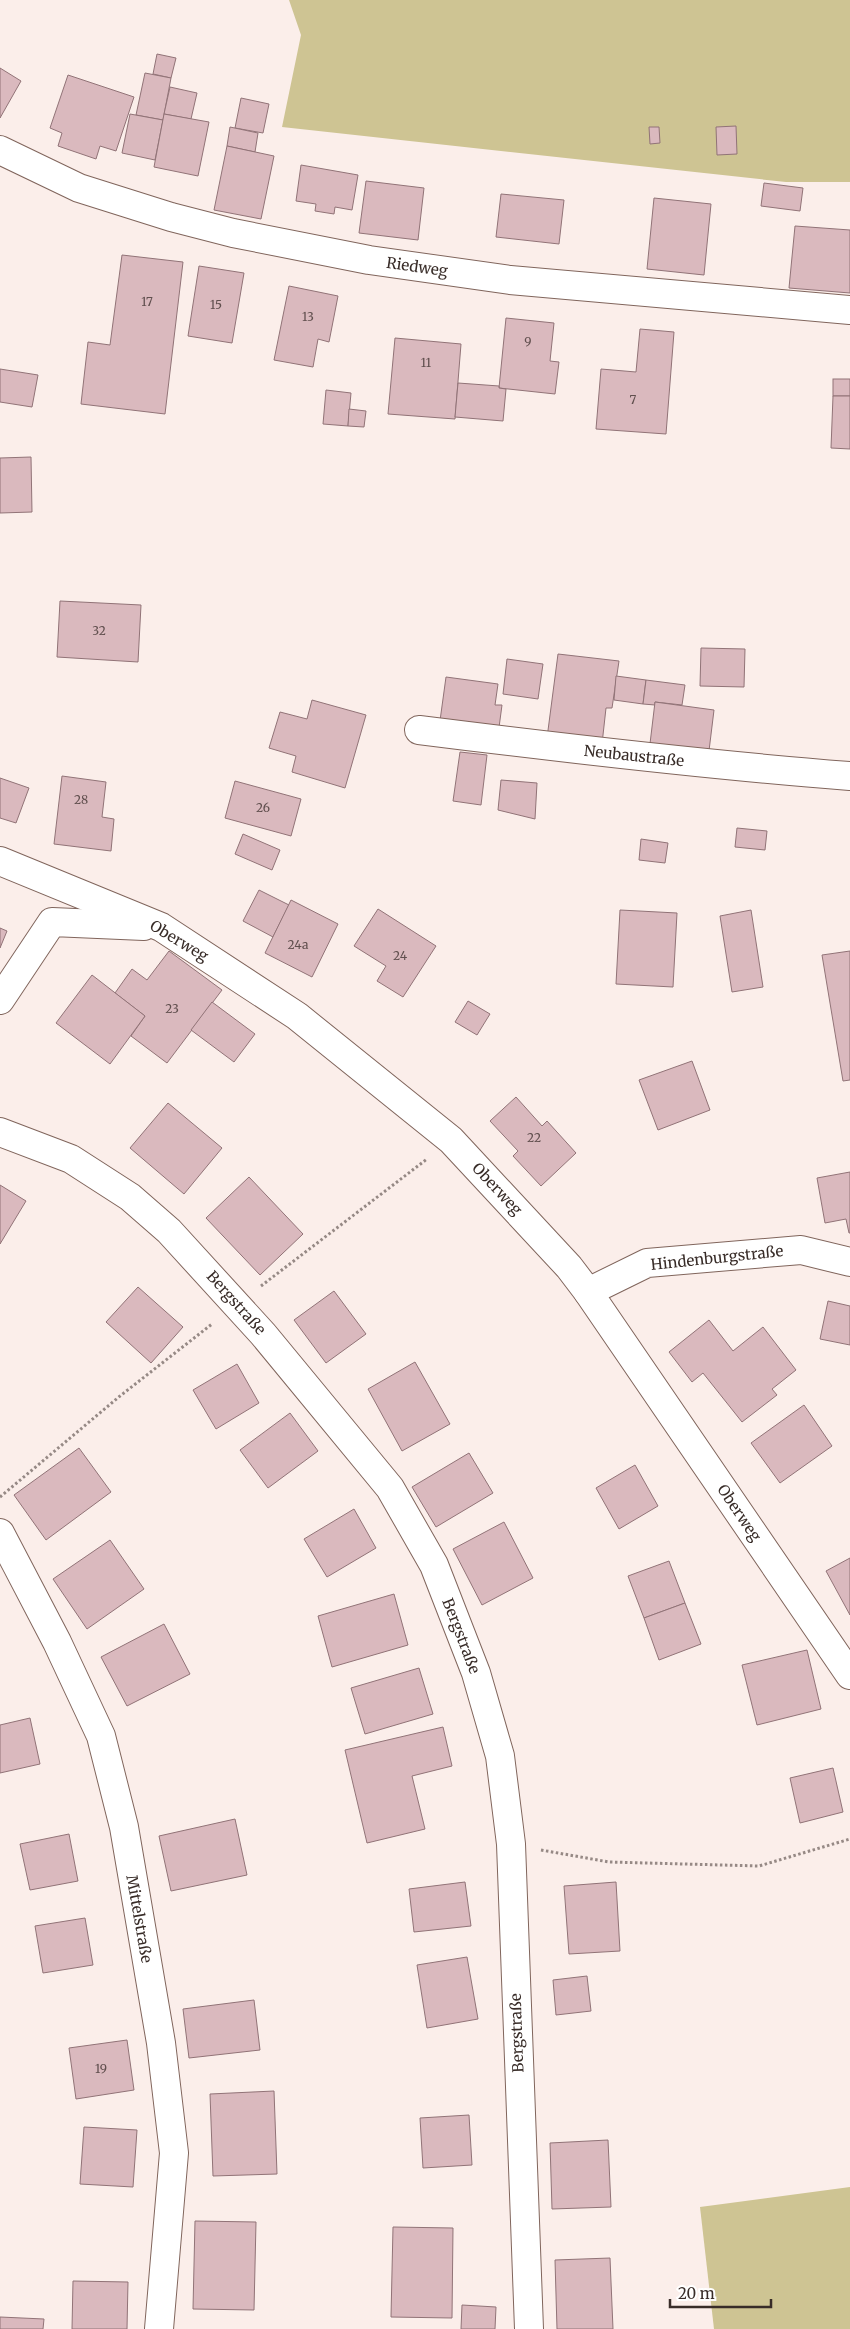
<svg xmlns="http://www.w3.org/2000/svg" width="850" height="2329" viewBox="0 0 850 2329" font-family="Merriweather,serif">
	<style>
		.green { fill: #cec493 }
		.building { fill: #dab9be; stroke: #917377 }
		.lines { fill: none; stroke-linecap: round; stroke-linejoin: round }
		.minor-casing { stroke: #80655c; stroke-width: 30 }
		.path { stroke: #968985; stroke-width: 3; stroke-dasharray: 2.5 2.5; stroke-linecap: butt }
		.minor { stroke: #fff; stroke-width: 28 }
		.labels { text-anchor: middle; stroke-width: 4; stroke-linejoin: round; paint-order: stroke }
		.number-label { font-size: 12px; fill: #604f4e }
		.street-label { font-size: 15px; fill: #382c28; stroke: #fff }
	</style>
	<rect width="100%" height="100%" fill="#fbeeea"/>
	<g class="green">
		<polygon points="289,0 850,0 850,182 786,182 282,127 301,35"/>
		<polygon points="850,2187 850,2329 714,2329 700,2207"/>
	</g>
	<g class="building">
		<polygon points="157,54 176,58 171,78 153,74"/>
		<polygon points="0,68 21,81 0,118"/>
		<polygon points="145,73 171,78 163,120 136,115"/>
		<polygon points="68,75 134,97 116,151 100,146 96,159 58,146 62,133 50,128"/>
		<polygon points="170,87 197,93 191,119 164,114"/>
		<polygon points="241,98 269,104 263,133 235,128"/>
		<polygon points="130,114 163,120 155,160 122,153"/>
		<polygon points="164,114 209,122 198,176 154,167"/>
		<polygon points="736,126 737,154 717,155 716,127"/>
		<polygon points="230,127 258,133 255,152 227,146"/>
		<polygon points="649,127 659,127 660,143 650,144"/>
		<polygon points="227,146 274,156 261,219 214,210"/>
		<polygon points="301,165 358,175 352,210 335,207 334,214 315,211 316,204 296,201"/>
		<polygon points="366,181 424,188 418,240 359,233"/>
		<polygon points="764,183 803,188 800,211 761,206"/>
		<polygon points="501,194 564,200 559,244 496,237"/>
		<polygon points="654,198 711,204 704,275 647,269"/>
		<polygon points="795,226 850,230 850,293 789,288"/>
		<polygon points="122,255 183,262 165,414 81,404 88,342 110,345"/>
		<polygon points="199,266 244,273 232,343 188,336"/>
		<polygon points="289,286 338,296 329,342 318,339 313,367 274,360"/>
		<polygon points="506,318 554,323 550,361 559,362 555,394 499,388"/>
		<polygon points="640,329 674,332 666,434 596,429 601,369 636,372"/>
		<polygon points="395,338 461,344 455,419 388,414"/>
		<polygon points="0,369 38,375 32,407 0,402"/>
		<rect x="833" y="379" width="17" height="17"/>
		<polygon points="458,383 499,386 499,388 506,389 503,421 455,417"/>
		<polygon points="326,390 351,393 348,426 323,424"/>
		<polygon points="833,396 850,396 850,449 831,448"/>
		<polygon points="349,409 366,411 364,427 348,426"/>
		<polygon points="31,457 32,512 0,513 0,458"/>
		<polygon points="60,601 141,605 138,662 57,657"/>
		<polygon points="701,648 745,649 744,687 700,686"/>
		<polygon points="558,654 619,661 612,708 606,708 602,744 547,738"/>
		<polygon points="507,659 543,664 538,699 503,694"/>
		<polygon points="616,676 646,680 643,704 614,700"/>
		<polygon points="446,677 498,684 495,705 502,705 498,735 439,728"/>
		<polygon points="646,680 685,685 682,705 655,702 655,705 643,704"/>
		<polygon points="312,700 366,715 345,788 292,772 296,756 269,748 280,712 307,719"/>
		<polygon points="655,702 714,710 708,759 649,752"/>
		<polygon points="460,752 487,755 481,805 453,801"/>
		<polygon points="62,776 106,782 102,817 114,819 111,851 54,844"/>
		<polygon points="0,778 29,788 16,823 0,818"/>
		<polygon points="501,780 537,783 535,819 498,810"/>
		<polygon points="235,781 301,799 291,836 225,818"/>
		<polygon points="737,828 767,831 765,850 735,847"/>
		<polygon points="243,834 280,850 272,870 235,854"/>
		<polygon points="641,839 668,843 665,863 639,860"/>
		<polygon points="259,890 289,905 273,937 243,921"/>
		<polygon points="291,900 338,924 312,977 265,953"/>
		<polygon points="378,909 436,946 403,997 377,981 386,966 354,946"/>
		<polygon points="620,910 677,913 673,987 616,984"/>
		<polygon points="751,910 763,987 732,992 720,916"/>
		<polygon points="0,928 7,931 0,948"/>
		<polygon points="169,951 222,990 167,1063 131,1036 145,1016 115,993 132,969 147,980"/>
		<polygon points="850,951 850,1080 843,1081 822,955"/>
		<polygon points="92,975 145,1016 110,1064 56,1023"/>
		<polygon points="468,1001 490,1014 477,1035 455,1022"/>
		<polygon points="212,1002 255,1034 234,1062 191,1030"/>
		<polygon points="692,1061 710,1110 658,1130 639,1080"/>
		<polygon points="516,1097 542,1126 547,1121 576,1153 541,1186 513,1156 518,1151 490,1121"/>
		<polygon points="168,1103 222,1148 184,1194 130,1148"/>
		<polygon points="850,1172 850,1233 849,1233 846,1219 825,1223 817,1178"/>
		<polygon points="249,1177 303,1234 260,1275 206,1218"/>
		<polygon points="0,1185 26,1201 0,1244"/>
		<polygon points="138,1287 183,1327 151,1363 106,1322"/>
		<polygon points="334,1291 366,1334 326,1363 294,1320"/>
		<polygon points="828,1301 850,1306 850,1345 820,1339"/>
		<polygon points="709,1320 733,1351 763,1327 796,1370 772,1389 777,1395 742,1422 703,1373 692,1382 669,1352"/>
		<polygon points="415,1362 450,1424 402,1451 368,1389"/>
		<polygon points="237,1364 259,1403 216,1429 193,1390"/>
		<polygon points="804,1405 832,1446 780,1483 751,1443"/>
		<polygon points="290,1413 318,1451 268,1488 240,1450"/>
		<polygon points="79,1448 111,1492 46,1540 14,1495"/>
		<polygon points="469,1453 493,1493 436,1527 412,1487"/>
		<polygon points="635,1465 658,1506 619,1529 596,1488"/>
		<polygon points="354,1509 376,1548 327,1577 304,1539"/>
		<polygon points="504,1522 533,1578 482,1605 453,1549"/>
		<polygon points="110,1540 144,1589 87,1629 53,1579"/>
		<polygon points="850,1558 850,1615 826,1571"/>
		<polygon points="669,1561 685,1603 644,1618 628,1576"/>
		<polygon points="394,1594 408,1645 332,1667 318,1616"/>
		<polygon points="685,1603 701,1644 659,1660 644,1618"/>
		<polygon points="164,1624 190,1674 127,1706 101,1657"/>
		<polygon points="807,1650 821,1709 757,1725 742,1665"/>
		<polygon points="419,1668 433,1714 365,1734 351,1688"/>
		<polygon points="30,1718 40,1764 0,1773 0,1725"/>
		<polygon points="443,1727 452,1766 412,1776 425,1829 367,1843 345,1750"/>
		<polygon points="833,1768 843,1812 800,1823 790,1778"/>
		<polygon points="235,1819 247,1875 171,1891 159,1836"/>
		<polygon points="69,1834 78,1881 30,1890 20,1844"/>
		<polygon points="465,1882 471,1926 414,1932 409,1889"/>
		<polygon points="616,1882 620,1951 569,1954 564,1886"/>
		<polygon points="85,1918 93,1965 43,1973 35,1926"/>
		<polygon points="467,1957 478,2019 427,2028 417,1965"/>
		<polygon points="587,1976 591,2011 556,2015 553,1980"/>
		<polygon points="254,2000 260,2050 189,2058 183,2009"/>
		<polygon points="127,2040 134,2090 76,2099 69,2048"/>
		<polygon points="274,2091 277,2174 213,2176 210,2094"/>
		<polygon points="469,2115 472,2165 423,2168 420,2118"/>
		<polygon points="84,2127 137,2130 133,2187 80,2184"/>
		<polygon points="608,2140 611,2207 552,2209 550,2143"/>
		<polygon points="195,2221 256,2222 254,2310 193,2309"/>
		<polygon points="393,2227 453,2228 452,2318 391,2317"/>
		<polygon points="610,2258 613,2329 557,2329 555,2260"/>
		<polygon points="73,2281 128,2282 127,2329 72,2329"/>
		<polygon points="462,2305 496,2307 495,2329 461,2329"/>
		<polygon points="0,2317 44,2319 43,2329 0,2329"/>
	</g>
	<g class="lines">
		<g class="minor-casing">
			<g id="minor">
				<polyline points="0,150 79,188 171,217 233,233 369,260 510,280 850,310"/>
				<path d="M419 730C562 748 706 765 850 776"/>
				<polyline points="0,861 161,927 297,1016 451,1140 569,1267 588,1292 850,1675"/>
				<polyline points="0,1000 52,922 144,926"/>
				<polyline points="0,1132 71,1159 130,1197 169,1231 263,1334 390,1488 434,1565 476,1673 500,1756 511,1844 529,2329"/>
				<polyline points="588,1292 647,1263 801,1250 850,1262"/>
				<polyline points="0,1533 57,1642 101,1736 124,1827 161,2043 174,2153 159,2329"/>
			</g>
		</g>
		<g class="path">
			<polyline points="261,1286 427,1159"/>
			<polyline points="0,1497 120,1396 212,1324"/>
			<polyline points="541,1850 609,1862 759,1866 850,1839"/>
		</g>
		<use href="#minor" class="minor"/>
	</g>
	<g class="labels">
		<g class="number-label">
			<text x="147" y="306">17</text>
			<text x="216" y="309">15</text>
			<text x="308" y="321">13</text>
			<text x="528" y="346">9</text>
			<text x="426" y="367">11</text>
			<text x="633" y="404">7</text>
			<text x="99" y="635">32</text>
			<text x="81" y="804">28</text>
			<text x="263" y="812">26</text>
			<text x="298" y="949">24a</text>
			<text x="400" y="960">24</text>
			<text x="172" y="1013">23</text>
			<text x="534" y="1142">22</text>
			<text x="101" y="2073">19</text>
		</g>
		<g class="street-label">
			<text transform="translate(417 267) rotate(8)" y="5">Riedweg</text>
			<text transform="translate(634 756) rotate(6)" y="5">Neubaustraße</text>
			<text transform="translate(179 941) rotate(31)" y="5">Oberweg</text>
			<text transform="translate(497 1189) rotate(47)" y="5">Oberweg</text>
			<text transform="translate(717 1258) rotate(-6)" y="5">Hindenburgstraße</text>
			<text transform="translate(236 1303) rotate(48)" y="5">Bergstraße</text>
			<text transform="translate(739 1513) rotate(56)" y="5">Oberweg</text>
			<text transform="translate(461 1636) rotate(69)" y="5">Bergstraße</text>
			<text transform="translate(139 1919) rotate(80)" y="5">Mittelstraße</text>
			<text transform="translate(517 2033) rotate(-92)" y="5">Bergstraße</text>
		</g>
	</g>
	<path d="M670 2299v8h101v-8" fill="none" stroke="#382c28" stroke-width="2.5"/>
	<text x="678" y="2299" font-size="15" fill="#382c28" stroke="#ffffff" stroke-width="4" paint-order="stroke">20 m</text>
</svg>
